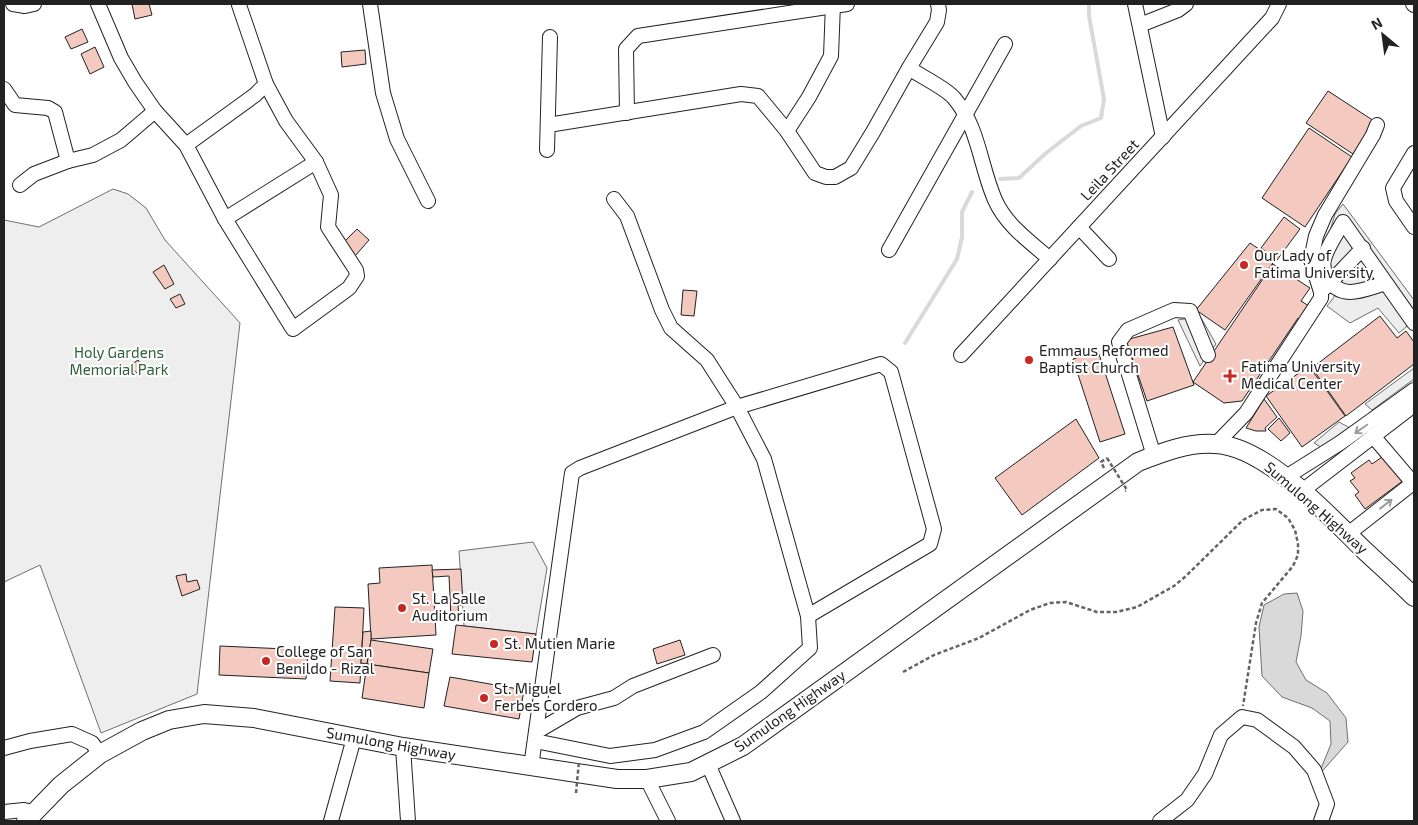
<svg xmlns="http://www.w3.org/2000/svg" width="1418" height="825" viewBox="0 0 1418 825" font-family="'Exo 2',sans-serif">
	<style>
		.green { fill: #eee; stroke: #6f6f6f }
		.parking { fill: #ededed; stroke: #6f6f6f }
		.water { fill: #d9d9d9; stroke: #6f6f6f }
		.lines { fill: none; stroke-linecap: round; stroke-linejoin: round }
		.stream { stroke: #d9d9d9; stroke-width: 4 }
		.building { fill: #f3c9c0; stroke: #222 }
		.minor-casing { stroke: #222; stroke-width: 16 }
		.major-casing { stroke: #222; stroke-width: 20 }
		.path { stroke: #646464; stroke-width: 2.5; stroke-dasharray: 4 2.5; stroke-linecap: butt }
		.minor { stroke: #fff; stroke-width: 14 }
		.major { stroke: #fff; stroke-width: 18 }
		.path-bridge { stroke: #646464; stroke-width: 2.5; stroke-dasharray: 4 2.5; stroke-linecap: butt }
		.oneway { stroke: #9c9c9c }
		.poi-dot { fill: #c62828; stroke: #fff; stroke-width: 2 }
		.labels { text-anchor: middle; stroke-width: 4; stroke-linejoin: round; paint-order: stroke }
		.street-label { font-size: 15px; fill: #222; stroke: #fff }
		.poi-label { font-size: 15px; fill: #222; stroke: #fff; text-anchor: start }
		.park-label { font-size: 15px; fill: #2f5e38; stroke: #fff }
	</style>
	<rect width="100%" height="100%" fill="#fff"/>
	<g class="green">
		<polygon points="113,189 128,194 146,208 165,240 240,323 197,694 101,733 40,565 4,582 4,220 39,227"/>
		<polygon points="533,542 547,568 536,634 464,626 459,551"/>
	</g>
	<g class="parking">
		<polygon points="1343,204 1414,300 1414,320 1399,333 1378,308 1350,323 1327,306 1334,297 1335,289 1321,261 1335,214"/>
		<polygon points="1200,316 1216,344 1200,366 1178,320"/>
		<polygon points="1414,368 1414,379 1372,410 1365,404"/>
		<polygon points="1339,422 1350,428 1324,449 1314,443"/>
	</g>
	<polygon class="water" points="1297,593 1303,611 1301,636 1296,662 1306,680 1327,693 1346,718 1348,742 1318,776 1331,744 1330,721 1312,708 1282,697 1262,676 1259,627 1264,605 1284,594"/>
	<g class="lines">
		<g class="stream">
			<polyline points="1000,179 1019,178 1046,153 1081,126 1101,118 1104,99 1089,16 1089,4"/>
			<polyline points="905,343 957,259 962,237 962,212 972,192"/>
		</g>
	</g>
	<g class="building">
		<polygon points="132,4 149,4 152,15 135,19"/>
		<polygon points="82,29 88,42 71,49 65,37"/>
		<polygon points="95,47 104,67 90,74 81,54"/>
		<polygon points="365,50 366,64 342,67 341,52"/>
		<polygon points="1328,91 1374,121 1353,154 1306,123"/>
		<polygon points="1309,128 1352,157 1305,227 1262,198"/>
		<polygon points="1284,217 1300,229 1277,260 1261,248"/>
		<polygon points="357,229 369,240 355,256 342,244"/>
		<polygon points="1250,243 1275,260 1225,330 1196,310"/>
		<polygon points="1273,264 1310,288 1301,301 1314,309 1304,323 1298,318 1242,401 1224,403 1193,382"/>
		<polygon points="164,265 174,284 165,289 153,272"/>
		<polygon points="683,290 697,291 694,316 681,315"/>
		<polygon points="180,294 185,304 176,308 170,299"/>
		<polygon points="1380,316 1397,338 1406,331 1414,342 1414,364 1346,416 1312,368"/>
		<polygon points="1173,327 1194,385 1147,401 1126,340"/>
		<polygon points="1098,351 1125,434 1100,442 1073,359"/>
		<polygon points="138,360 143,368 136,373 131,365"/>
		<polygon points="1309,366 1345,416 1302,447 1266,396"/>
		<polygon points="1264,399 1277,417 1265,428 1266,431 1256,431 1246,428"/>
		<polygon points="1279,418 1290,433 1281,441 1268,429"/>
		<polygon points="1076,419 1099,458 1022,515 995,478"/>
		<polygon points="1385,455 1404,480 1365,509 1355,495 1359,492 1350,481 1355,478 1351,473 1369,460 1372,464"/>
		<polygon points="432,565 436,635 371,639 368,584 380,583 379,568"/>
		<polygon points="461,569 463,605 458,605 459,618 451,618 449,576 433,577 432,570"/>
		<polygon points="186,574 187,582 197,580 200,589 182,596 176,576"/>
		<polygon points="335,607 364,608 360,683 330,681"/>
		<polygon points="456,625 536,634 532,662 452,654"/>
		<polygon points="371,631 371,640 367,664 361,663 363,632"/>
		<polygon points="371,640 433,649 429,673 367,664"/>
		<polygon points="680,640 685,655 657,664 653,649"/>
		<polygon points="220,646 308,650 306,679 219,675"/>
		<polygon points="367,664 429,673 424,708 362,698"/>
		<polygon points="450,677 524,690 519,719 444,706"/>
	</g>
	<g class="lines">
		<g class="minor-casing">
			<g id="minor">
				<polyline points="13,4 25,6 34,4"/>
				<polyline points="98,4 121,58 135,82 155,111 186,145 225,219 293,329 349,288 357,276 356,270 328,227 331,195 316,162 286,121 266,84 239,5"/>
				<polyline points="370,4 383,93 397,139 428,201"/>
				<polyline points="1135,4 1163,137"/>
				<polyline points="1413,4 1414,5"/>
				<polyline points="1140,25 1178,10 1186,4"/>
				<path d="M909 68C920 76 946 88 954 98 979 127 980 166 995 200 1006 225 1030 242 1050 259"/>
				<polyline points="4,89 15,105 48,108 55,112 68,161 93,155 121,140 155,111"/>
				<polyline points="627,113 626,49 638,36 847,4"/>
				<polyline points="548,125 741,94 758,96 787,131 815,173 826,177 835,177 851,168 873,132 909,68 937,22 939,10 938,4"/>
				<polyline points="787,131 809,97 831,56 833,4"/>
				<polyline points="186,145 255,95 266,84"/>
				<polyline points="547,150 550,37"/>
				<polyline points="1414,153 1393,188 1396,201 1414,227"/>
				<polyline points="20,185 34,174 68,161"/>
				<polyline points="225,219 316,162"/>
				<polyline points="1079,227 1109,259"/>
				<polyline points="889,250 1005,44"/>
				<path d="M1386 283C1365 289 1342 302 1327 278 1324 272 1322 263 1325 256 1329 244 1337 233 1343 222L1414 323"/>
				<polyline points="1325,288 1363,248"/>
				<polyline points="961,355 1272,18 1279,4"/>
				<polyline points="1216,444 1246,413 1321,298 1321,292 1311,260 1316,236 1325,215 1373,135 1377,125"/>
				<polyline points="1154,456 1119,342 1128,330 1174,310 1190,311 1208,355"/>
				<polyline points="1286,477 1340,443 1414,390"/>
				<polyline points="1302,491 1414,405"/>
				<polyline points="1348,534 1413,483 1373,436"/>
				<polyline points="536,732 577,708 614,698 633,686 713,655"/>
				<polyline points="535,741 610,756 655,750 704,732 761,692 810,648 808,616 764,459 737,407 707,360 671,328 662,310 627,216 614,199"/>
				<polyline points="403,747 408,821"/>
				<polyline points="4,748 30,741 72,734 92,743 100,754"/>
				<polyline points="708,764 733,821"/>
				<polyline points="531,767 572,473 580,468 737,407 881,364 891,372 934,529 930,544 808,616"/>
				<polyline points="647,779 668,821"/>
				<polyline points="4,812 24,810 34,812"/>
				<polyline points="331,821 354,738"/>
				<polyline points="1160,821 1187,800 1205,774 1221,735 1242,717 1257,720 1294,747 1314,770 1327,804 1321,821"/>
			</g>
		</g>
		<g class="major-casing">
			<path id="major" d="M26 821 61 785 100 754 142 731 169 720 204 714 254 718 403 747 617 779H647L691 772 743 746 1138 462C1163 452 1189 442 1215 444 1266 446 1329 516 1364 550 1381 566 1398 581 1414 597"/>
		</g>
		<g class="path">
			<polyline points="1104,468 1101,462 1107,458"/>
			<polyline points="903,672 934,655 979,638 1030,610 1050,603 1066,602 1097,612 1116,612 1137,607 1174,586 1186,576 1243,520 1262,510 1276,509 1288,518 1295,530 1298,544 1298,555 1293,566 1262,603 1256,623 1243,706"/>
		</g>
		<use href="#minor" class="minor"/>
		<use href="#major" class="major"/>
		<g class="path-bridge">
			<polyline points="1107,458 1127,490 1125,491"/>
			<polyline points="576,793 579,761"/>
		</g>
	</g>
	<defs><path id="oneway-shaft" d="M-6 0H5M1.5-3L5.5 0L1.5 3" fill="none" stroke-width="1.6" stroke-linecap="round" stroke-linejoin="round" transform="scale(1.25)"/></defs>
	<g class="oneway">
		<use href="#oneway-shaft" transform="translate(1361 429) rotate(145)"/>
		<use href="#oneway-shaft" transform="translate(1386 504) rotate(-38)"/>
	</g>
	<g class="poi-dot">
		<circle cx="1244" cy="265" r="5"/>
		<circle cx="1029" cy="360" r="5"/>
		<path d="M1227.5 368.5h5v5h5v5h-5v5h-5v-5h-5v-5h5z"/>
		<circle cx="402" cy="608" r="5"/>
		<circle cx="494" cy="644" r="5"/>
		<circle cx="266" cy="661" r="5"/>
		<circle cx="484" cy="698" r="5"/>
	</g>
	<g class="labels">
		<g class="street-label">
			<text transform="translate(1110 170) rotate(-47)" y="5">Leila Street</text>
			<text transform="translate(1316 508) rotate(41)" y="5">Sumulong Highway</text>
			<text transform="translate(790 711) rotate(-35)" y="5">Sumulong Highway</text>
			<text transform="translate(391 744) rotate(10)" y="5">Sumulong Highway</text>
		</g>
		<g class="poi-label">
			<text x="1254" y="261">Our Lady of<tspan x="1254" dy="17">Fatima University</tspan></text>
			<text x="1039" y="356">Emmaus Reformed<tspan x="1039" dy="17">Baptist Church</tspan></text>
			<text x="1241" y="372">Fatima University<tspan x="1241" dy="17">Medical Center</tspan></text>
			<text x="412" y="604">St. La Salle<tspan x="412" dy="17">Auditorium</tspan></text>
			<text x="504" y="649">St. Mutien Marie</text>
			<text x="276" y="657">College of San<tspan x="276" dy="17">Benildo - Rizal</tspan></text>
			<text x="494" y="694">St. Miguel<tspan x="494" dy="17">Ferbes Cordero</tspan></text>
		</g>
		<g class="park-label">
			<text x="119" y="358">Holy Gardens<tspan x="119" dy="17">Memorial Park</tspan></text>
		</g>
	</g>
	<rect width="1418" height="825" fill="none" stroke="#222222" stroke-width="10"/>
	<g transform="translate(1383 35) rotate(331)" stroke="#ffffff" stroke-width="4" paint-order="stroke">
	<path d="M0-4L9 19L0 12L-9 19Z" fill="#222222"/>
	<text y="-8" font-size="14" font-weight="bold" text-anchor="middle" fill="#222222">N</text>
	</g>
</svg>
